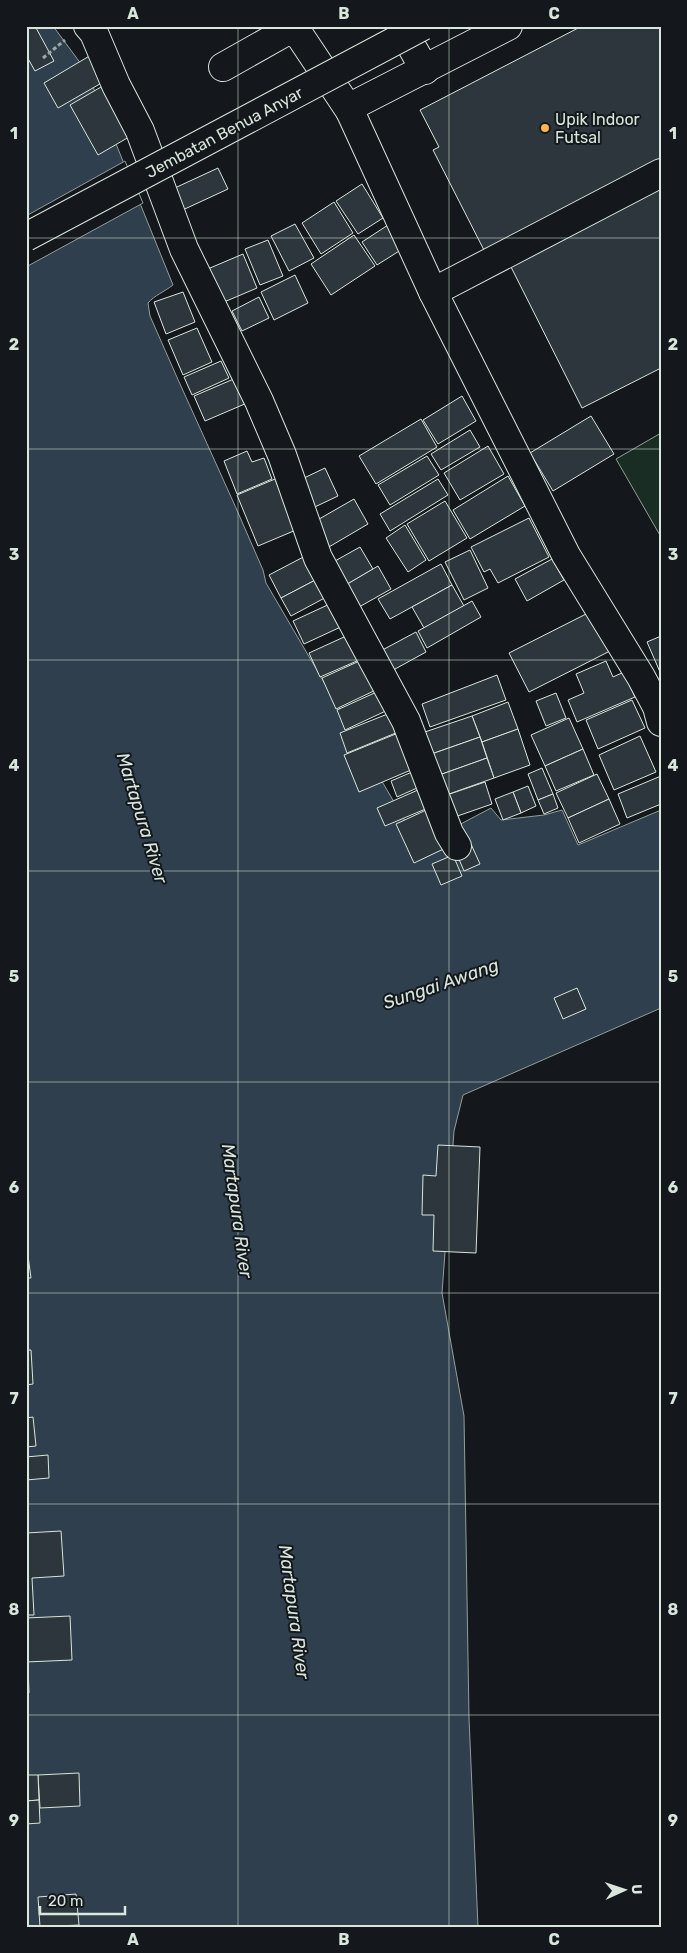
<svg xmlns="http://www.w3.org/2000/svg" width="687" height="1953" viewBox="0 0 687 1953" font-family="Rubik,sans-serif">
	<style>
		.green { fill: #1a2d24; stroke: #939e99 }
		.water { fill: #2f3f4d; stroke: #939e99 }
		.pier { fill: #14181c; stroke: #939e99 }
		.building { fill: #2c363c; stroke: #d8e6dc }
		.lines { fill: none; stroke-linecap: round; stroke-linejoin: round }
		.minor-casing { stroke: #d8e6dc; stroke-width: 30 }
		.path { stroke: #9da8a2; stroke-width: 3; stroke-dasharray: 4 2.5; stroke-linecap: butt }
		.minor { stroke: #14181c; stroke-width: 28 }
		.major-bridge-casing { stroke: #d8e6dc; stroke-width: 30; stroke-linecap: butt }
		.major-bridge { stroke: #14181c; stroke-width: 28 }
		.grid { fill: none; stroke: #d8e6dc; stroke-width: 1; stroke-opacity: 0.55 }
		.poi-dot { fill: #ffb74d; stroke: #14181c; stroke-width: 2 }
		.labels { text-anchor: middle; stroke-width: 4; stroke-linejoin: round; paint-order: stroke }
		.poi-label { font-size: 16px; fill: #d8e6dc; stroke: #14181c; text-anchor: start }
		.street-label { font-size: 16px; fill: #d8e6dc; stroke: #14181c }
		.water-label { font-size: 18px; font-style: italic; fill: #d8e6dc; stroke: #14181c }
		.neatline { fill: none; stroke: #d8e6dc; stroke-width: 2 }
		.grid-label { font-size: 16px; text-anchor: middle; font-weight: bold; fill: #d8e6dc }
	</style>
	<rect width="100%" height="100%" fill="#14181c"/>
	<polygon class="green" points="661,433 661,537 616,459"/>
	<path class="water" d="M26 26H53L87 72 173 285C164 292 155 295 148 303L150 316C187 402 227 485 263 570L266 583 418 843 457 826 491 808 501 820 544 815 562 810 578 845 661 810V1008L463 1095 454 1131 442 1293 464 1416 469 1718 478 1927H26Z"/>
	<polygon class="pier" points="125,161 143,203 26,267 26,216"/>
	<g class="building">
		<polygon points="31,26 35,26 54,61 35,71 26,55 26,29"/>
		<polygon points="582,26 661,26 661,166 487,256 433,150 439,147 420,110"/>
		<polygon points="91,55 105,81 58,108 44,83"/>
		<polygon points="101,87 129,137 98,155 70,105"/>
		<polygon points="218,168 228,189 174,214 164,193"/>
		<polygon points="362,184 383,218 358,234 336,201"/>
		<polygon points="661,188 661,368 582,408 510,265"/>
		<polygon points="334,202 353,233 321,254 302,223"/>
		<polygon points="295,224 314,258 289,271 271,236"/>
		<polygon points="388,225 404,248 377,265 362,242"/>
		<polygon points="354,235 375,266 331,295 311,264"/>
		<polygon points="268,240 283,276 260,285 245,249"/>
		<polygon points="243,254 257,288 217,305 203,271"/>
		<polygon points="295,275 308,303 274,320 261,292"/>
		<polygon points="183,292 195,322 166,334 154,302"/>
		<polygon points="259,297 269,318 242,331 232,311"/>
		<polygon points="197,328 212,362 183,375 168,340"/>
		<polygon points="221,361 229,378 192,395 184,377"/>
		<polygon points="236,378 247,403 205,421 194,396"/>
		<polygon points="462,396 476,421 438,444 423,420"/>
		<polygon points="591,416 614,454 553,491 530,453"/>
		<polygon points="421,419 437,447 376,484 359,456"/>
		<polygon points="470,430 480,447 441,470 431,454"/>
		<polygon points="488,446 504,474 460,500 444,473"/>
		<polygon points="247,451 252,462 264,458 272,479 237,494 224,461"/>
		<polygon points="427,456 439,475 390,505 378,485"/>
		<polygon points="325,468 338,496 302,513 304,478"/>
		<polygon points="508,476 525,506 470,539 453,510"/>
		<polygon points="275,479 296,530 258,546 237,495"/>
		<polygon points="438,479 448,495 390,531 380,514"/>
		<polygon points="354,499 368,524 322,551 307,526"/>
		<polygon points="445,501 467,538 429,561 407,524"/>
		<polygon points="529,518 549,557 498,583 490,569 484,572 471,547"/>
		<polygon points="405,525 426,560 408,572 386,538"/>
		<polygon points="360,547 373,569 339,589 326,566"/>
		<polygon points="470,550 488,588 464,600 445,562"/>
		<polygon points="311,553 323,576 281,598 269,575"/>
		<polygon points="552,559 564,580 527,601 515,579"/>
		<polygon points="441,564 452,585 390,619 378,599"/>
		<polygon points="378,566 391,589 352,611 339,589"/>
		<polygon points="323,576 332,594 291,616 281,598"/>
		<polygon points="452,585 464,606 424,628 412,607"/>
		<polygon points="472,601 481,617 427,648 418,631"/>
		<polygon points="334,602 345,625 304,644 293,621"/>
		<polygon points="590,612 610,651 529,692 509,653"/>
		<polygon points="355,632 366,657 320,677 309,653"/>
		<polygon points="416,632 426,652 386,674 375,654"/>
		<polygon points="661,636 661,672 660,672 647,642"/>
		<polygon points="366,658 380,688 336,709 322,678"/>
		<polygon points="606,661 613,677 624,672 635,697 577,722 568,700 584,693 576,674"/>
		<polygon points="497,675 506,700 430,727 422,704"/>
		<polygon points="381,690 390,709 345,730 337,710"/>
		<polygon points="556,693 566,718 546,726 536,701"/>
		<polygon points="632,700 645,728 598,749 586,720"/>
		<polygon points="508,702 518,729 482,742 472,716"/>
		<polygon points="395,711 403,730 347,753 340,733"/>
		<polygon points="472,716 480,737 423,757 416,735"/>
		<polygon points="569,718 583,749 545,766 531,735"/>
		<polygon points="518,729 530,765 494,778 482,742"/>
		<polygon points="403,731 418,767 359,792 344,755"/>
		<polygon points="640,736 656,772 614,790 599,755"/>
		<polygon points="480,737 487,758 431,778 423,757"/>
		<polygon points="583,749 594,775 556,791 545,766"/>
		<polygon points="487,758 494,778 438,798 431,778"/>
		<polygon points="542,768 553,794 538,800 528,774"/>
		<polygon points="419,769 426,784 397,797 391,781"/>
		<polygon points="597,774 609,799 568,818 556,793"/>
		<polygon points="661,776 661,804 627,818 618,794"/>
		<polygon points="485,782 492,804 446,820 438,798"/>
		<polygon points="427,786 435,805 385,826 377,808"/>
		<polygon points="528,786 536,806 521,813 513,792"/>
		<polygon points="513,792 521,813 503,820 495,799"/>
		<polygon points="553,794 558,808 544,814 538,800"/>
		<polygon points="609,799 620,824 579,843 568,818"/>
		<polygon points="437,805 454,844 414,863 396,824"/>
		<polygon points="471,844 480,864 464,871 455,850"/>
		<polygon points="453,855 462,876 441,885 432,864"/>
		<polygon points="577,988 586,1009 563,1019 554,998"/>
		<polygon points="438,1145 480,1147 476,1253 433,1251 434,1215 422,1215 423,1175 436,1176"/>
		<polygon points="26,1241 31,1278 26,1278"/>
		<polygon points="26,1350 31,1350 33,1384 26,1385"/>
		<polygon points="33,1417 36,1446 26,1447 26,1418"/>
		<polygon points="48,1455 49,1478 26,1480 26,1457"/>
		<polygon points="61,1531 64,1576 32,1578 34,1615 26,1615 26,1533"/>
		<polygon points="70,1616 72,1660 26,1662 26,1618"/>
		<polygon points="26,1666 28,1666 29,1693 26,1693"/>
		<polygon points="79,1773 80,1806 40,1808 38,1775"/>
		<polygon points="26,1775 38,1775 39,1800 26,1801"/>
		<polygon points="39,1800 40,1823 26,1824 26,1801"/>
		<polygon points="76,1894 79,1925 40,1927 38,1897"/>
	</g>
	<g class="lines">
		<g class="minor-casing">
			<g id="minor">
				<polyline points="88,26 94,33 116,85 140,131 184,249 259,401 282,455 318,558 406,721 449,833 457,846"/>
				<polyline points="400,26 425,70"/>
				<polyline points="508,26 354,105 350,111 433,292 566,555 641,677 657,707 661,722"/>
				<polyline points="223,67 285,32 293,32 300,36 350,111"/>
				<polyline points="433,292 661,173"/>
			</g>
		</g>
		<polyline class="path" points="43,58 65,40"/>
		<use href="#minor" class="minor"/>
		<g class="major-bridge-casing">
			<polyline id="major-bridge" points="26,237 423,26"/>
		</g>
		<use href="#major-bridge" class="major-bridge"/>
	</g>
	<path class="grid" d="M238 26V1927M449 26V1927M26 238H661M26 449H661M26 660H661M26 871H661M26 1082H661M26 1293H661M26 1504H661M26 1715H661"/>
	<circle class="poi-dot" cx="545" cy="128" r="5"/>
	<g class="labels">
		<g class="poi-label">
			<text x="555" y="125">Upik Indoor<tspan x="555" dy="18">Futsal</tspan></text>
		</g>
		<g class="street-label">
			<text transform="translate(224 132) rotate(-28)" y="6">Jembatan Benua Anyar</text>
		</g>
		<g class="water-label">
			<text transform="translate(142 818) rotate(73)" y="6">Martapura River</text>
			<text transform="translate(441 984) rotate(-19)" y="6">Sungai Awang</text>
			<text transform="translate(237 1211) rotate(82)" y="6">Martapura River</text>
			<text transform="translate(294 1612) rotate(82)" y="6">Martapura River</text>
		</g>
	</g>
	<rect width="687" height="1953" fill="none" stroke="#14181c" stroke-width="55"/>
	<g transform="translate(624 1890) rotate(87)" stroke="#14181c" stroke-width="4" paint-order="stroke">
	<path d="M0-4L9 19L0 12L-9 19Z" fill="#d8e6dc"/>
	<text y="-8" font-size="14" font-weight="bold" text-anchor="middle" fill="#d8e6dc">U</text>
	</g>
	<path d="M40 1906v8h85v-8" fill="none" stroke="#d8e6dc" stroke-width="2.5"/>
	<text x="48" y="1906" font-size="15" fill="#d8e6dc" stroke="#14181c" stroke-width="4" paint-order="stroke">20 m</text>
	<rect x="28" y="28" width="632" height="1898" class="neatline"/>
	<g class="grid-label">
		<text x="133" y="19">A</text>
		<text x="344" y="19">B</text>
		<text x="554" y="19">C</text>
		<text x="14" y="139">1</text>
		<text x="673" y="139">1</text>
		<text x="14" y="350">2</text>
		<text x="673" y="350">2</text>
		<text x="14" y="560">3</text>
		<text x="673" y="560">3</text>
		<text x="14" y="771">4</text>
		<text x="673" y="771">4</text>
		<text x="14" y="982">5</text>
		<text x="673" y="982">5</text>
		<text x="14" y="1193">6</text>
		<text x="673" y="1193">6</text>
		<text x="14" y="1404">7</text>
		<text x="673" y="1404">7</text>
		<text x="14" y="1615">8</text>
		<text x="673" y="1615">8</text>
		<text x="14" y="1826">9</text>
		<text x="673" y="1826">9</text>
		<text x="133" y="1945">A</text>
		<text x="344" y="1945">B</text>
		<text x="554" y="1945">C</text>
	</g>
</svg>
